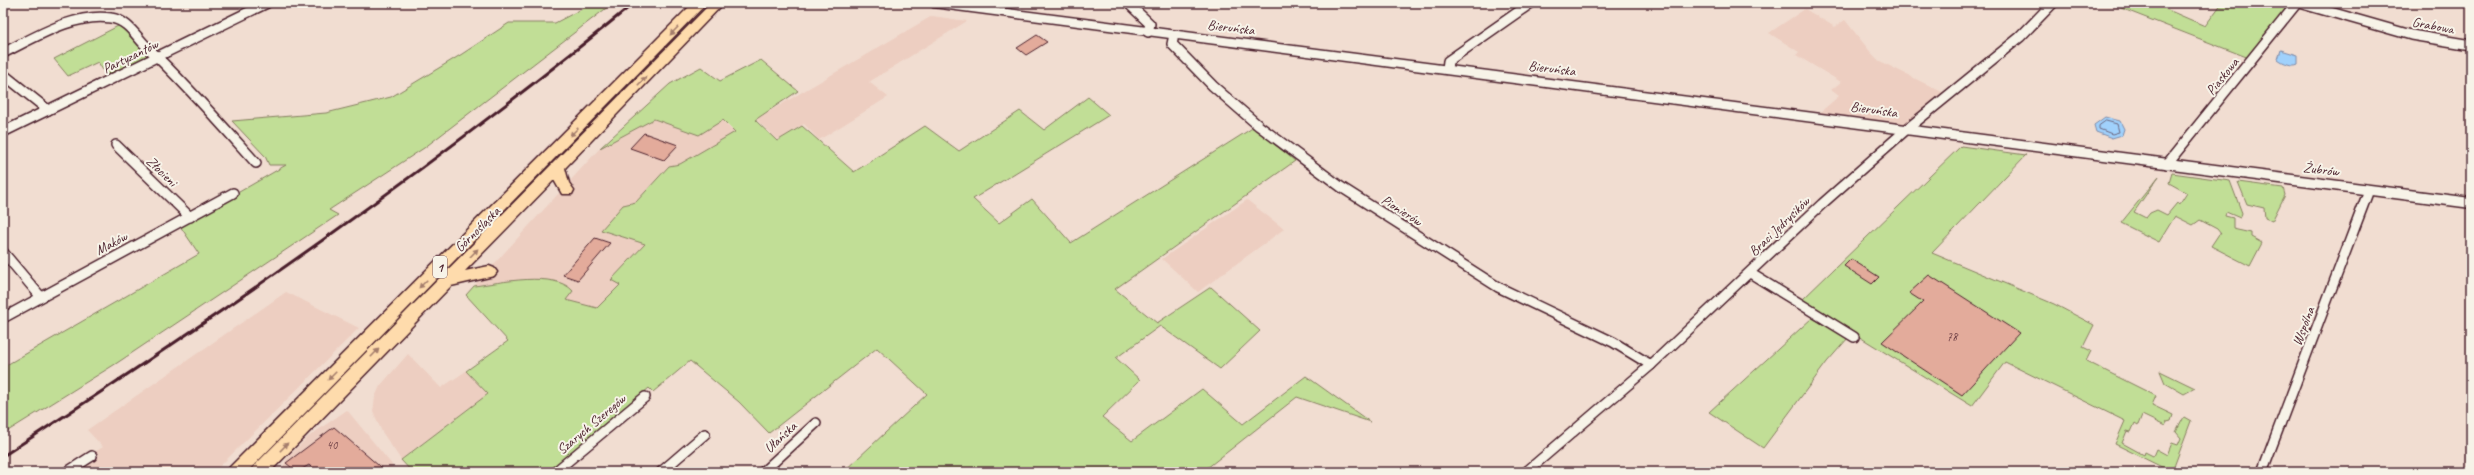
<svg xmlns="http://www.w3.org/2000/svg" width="2474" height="475" viewBox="0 0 2474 475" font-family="Caveat,sans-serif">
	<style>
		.built { fill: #edcec1 }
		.green { fill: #c1de96; stroke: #867e60 }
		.water { fill: #a0d1fc; stroke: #7e8aa8 }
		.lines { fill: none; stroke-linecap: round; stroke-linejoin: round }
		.shore { stroke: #6c667f; stroke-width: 1 }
		.building { fill: #e3ab9b; stroke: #4a1f2b }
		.minor-casing { stroke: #4a1f2b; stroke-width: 12 }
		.secondary-casing { stroke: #4a1f2b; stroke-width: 3 }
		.primary-casing { stroke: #4a1f2b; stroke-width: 3 }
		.minor { stroke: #f7f3e8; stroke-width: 9 }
		.secondary { fill: #f7f3e8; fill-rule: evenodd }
		.primary { fill: #fedbac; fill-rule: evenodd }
		.rail { stroke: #4a1f2b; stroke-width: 3 }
		.oneway { fill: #a47d6c }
		.labels { text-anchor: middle; stroke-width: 4; stroke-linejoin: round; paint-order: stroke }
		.number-label { font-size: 12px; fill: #704247 }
		.shield { fill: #f7f3e8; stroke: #7e5f64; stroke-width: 1 }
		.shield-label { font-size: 13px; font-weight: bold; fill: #4a1f2b }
		.street-label { font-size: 14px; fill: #4a1f2b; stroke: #f7f3e8 }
	</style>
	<rect width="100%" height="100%" fill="#f1ddd1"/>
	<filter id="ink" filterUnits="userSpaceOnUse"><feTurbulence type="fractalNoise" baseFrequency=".025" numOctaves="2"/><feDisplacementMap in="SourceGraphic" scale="8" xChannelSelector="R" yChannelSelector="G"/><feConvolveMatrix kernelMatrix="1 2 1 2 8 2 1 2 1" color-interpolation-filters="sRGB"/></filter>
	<g filter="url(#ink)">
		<g class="built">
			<polygon points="1805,9 1835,27 1845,20 1876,59 1944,93 1905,125 1818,114 1839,96 1831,90 1841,82 1796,55 1799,52 1769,33"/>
			<polygon points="932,16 967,21 869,82 888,97 819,140 804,124 778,140 756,119"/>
			<polygon points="654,119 699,135 722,120 735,133 680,164 669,166 636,202 623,205 602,230 645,244 612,280 620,284 597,309 566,300 573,291 526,279 474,286 600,148"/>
			<polygon points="1247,200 1284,229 1198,292 1162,259"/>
			<polygon points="286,292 359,328 214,472 63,472 103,447 87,430"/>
			<polygon points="408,354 441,388 466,371 488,394 401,460 382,432 373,411 375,397 380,386"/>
			<polygon points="347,410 393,466 385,472 282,472 286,459 308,437"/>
		</g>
		<g class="green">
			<polygon points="593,3 613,3 424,148 329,210 338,215 117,363 3,434 3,367 199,254 180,226 286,165 269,165 265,156 232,121 326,113 391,97 462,54 509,23 555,23"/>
			<polygon points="2108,3 2152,3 2205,26 2222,3 2293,3 2249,58"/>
			<polygon points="120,25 149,58 106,75 98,62 68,76 54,59"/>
			<path d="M761 60 798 91 755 120 777 141 802 126 854 172 925 126 959 151 1020 111 1044 130 1088 97 1109 115 973 199 999 223 1032 199 1071 243 1254 127 1295 161 1115 289 1157 323 1211 287 1260 331 1220 369 1160 326 1116 358 1140 380 1102 417 1132 441 1202 389 1243 424 1306 376 1370 422 1297 397 1202 472H843L927 394 877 348 769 433 739 402 690 361 653 392 649 388 549 472H412L401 460 488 394 466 371 508 341 466 295 474 286C499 283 555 270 573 291L566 300 597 308 620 285 611 280 645 244 601 230 623 205 636 202 669 166 680 164 735 132 723 120 699 135 654 119 600 148 670 84 701 67 720 81Z"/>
			<polygon points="1961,146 2026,155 1932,253 2054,304 2094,325 2083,347 2091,351 2086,361 2156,396 2152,405 2173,415 2171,421 2167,422 2165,426 2142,415 2138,425 2135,423 2131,432 2127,431 2122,443 2144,455 2145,452 2153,456 2156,449 2167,455 2172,443 2178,445 2181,438 2176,432 2184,417 2191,421 2172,472 2115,444 2125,421 2005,362 1972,406 1801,301"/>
			<polygon points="2172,173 2230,181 2242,213 2240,218 2226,212 2225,216 2233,218 2233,229 2251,233 2251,237 2262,243 2250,266 2211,246 2219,234 2221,234 2217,229 2200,220 2193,225 2175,216 2159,242 2121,223 2159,176 2134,212 2146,218 2150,213 2157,210 2167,215 2177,203 2180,204 2187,193 2169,183"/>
			<polygon points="2238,182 2283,188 2285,195 2272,221 2265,218 2264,208 2247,204"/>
			<polygon points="1812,318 1848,338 1827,362 1763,448 1709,412"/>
			<polygon points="2160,371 2195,388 2184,394 2165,383"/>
		</g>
		<g class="water">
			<path d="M2281 50 2298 55V64C2293 67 2283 63 2278 59Z"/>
			<polygon points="2105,117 2120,121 2124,129 2122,135 2112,138 2096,132 2094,125"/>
		</g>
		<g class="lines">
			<polygon class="shore" points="2106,121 2117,124 2119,132 2112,134 2099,129 2099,126"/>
		</g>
		<g class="building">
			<polygon points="1037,35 1047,42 1026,55 1017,48"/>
			<polygon points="644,133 678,145 664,160 630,148"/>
			<polygon points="595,238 610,243 578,280 563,275"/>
			<polygon points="1851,259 1879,277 1872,284 1844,266"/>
			<polygon points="1929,275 2019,333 1962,395 1882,342 1923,302 1909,293"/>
			<polygon points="334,427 386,472 316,472 309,465 297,472 286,463"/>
		</g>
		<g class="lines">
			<g class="minor-casing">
				<g id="minor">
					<polyline points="1128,3 1150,24 1148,32"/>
					<polyline points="2299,3 2411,35 2471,45"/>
					<polyline points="1174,35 1172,44 1213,86 1259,126 1341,187 1498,287 1613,342 1651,365"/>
					<path d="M3 53C34 38 75 12 111 18 128 20 137 38 148 48 186 84 221 124 256 163"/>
					<polyline points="1447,69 1448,61 1531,3"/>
					<polyline points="3,74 48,110"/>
					<polyline points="3,132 267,3"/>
					<polyline points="116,145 190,217"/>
					<polyline points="2167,164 2297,3"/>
					<polyline points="3,252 41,297"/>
					<polyline points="1750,273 1854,337"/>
					<polyline points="3,318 233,193"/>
					<polyline points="67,472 92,456"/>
					<polyline points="555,472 645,397"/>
					<polyline points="661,472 705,434"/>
					<polyline points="763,472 816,423"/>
					<polyline points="1526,472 1651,365 1822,204 1907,129 2020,37 2053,3"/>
					<polyline points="2262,472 2369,190"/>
				</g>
			</g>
			<g class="secondary-casing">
				<polygon id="secondary" points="927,3 961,3 2471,198 2471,208 933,7"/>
			</g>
			<g class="primary-casing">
				<g id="primary">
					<polygon points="693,3 707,3 247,472 227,472 230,467"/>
					<polygon points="711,3 724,3 565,168 569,183 574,190 572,194 562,194 554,180 465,271 489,266 494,268 497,272 494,276 451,286 270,472 250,472 253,467"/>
				</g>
			</g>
			<use href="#minor" class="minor"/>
			<use href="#secondary" class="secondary"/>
			<use href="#primary" class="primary"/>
			<path class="rail" d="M3 456C221 315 433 168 634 3"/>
		</g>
		<defs><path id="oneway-solid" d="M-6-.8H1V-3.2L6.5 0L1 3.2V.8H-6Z"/></defs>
		<g class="oneway">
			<use href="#oneway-solid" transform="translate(674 31) rotate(134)"/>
			<use href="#oneway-solid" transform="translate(642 81) rotate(-46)"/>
			<use href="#oneway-solid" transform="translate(574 132) rotate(135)"/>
			<use href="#oneway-solid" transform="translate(474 253) rotate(-46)"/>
			<use href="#oneway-solid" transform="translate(423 284) rotate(135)"/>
			<use href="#oneway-solid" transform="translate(375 353) rotate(-46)"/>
			<use href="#oneway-solid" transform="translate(332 376) rotate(135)"/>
			<use href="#oneway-solid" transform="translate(284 447) rotate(-46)"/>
		</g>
	</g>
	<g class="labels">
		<g class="number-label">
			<text x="1952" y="341">78</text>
			<text x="332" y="449">40</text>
		</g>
		<rect class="shield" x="433" y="256" width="14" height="22" rx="3"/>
		<g class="shield-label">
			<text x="440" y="272">1</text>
		</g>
		<g class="street-label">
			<text transform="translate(2433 25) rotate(11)" y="5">Grabowa</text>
			<text transform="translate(1231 27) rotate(7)" y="5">Bieruńska</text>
			<text transform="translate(130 56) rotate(-26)" y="5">Partyzantów</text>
			<text transform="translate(1552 68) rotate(7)" y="5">Bieruńska</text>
			<text transform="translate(2222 76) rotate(-51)" y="5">Piaskowa</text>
			<text transform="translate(1874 109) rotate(8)" y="5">Bieruńska</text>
			<text transform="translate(2321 169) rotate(7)" y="5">Żubrów</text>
			<text transform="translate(162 171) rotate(44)" y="5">Złocieni</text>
			<text transform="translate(1402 210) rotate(33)" y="5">Pionierów</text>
			<text transform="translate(1779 226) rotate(-44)" y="5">Braci Jędrysików</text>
			<text transform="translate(477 229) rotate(-45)" y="5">Górnośląska</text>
			<text transform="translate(111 243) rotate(-28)" y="5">Maków</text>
			<text transform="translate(2303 326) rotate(-69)" y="5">Wspólna</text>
			<text transform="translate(591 424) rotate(-40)" y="5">Szarych Szeregów</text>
			<text transform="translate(780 437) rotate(-43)" y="5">Ułańska</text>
		</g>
	</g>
	<rect width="2474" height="475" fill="none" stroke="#f7f3e8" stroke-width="16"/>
	<rect x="8" y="8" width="2458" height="459" fill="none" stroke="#4a1f2b" stroke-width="1.5" filter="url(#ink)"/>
</svg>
